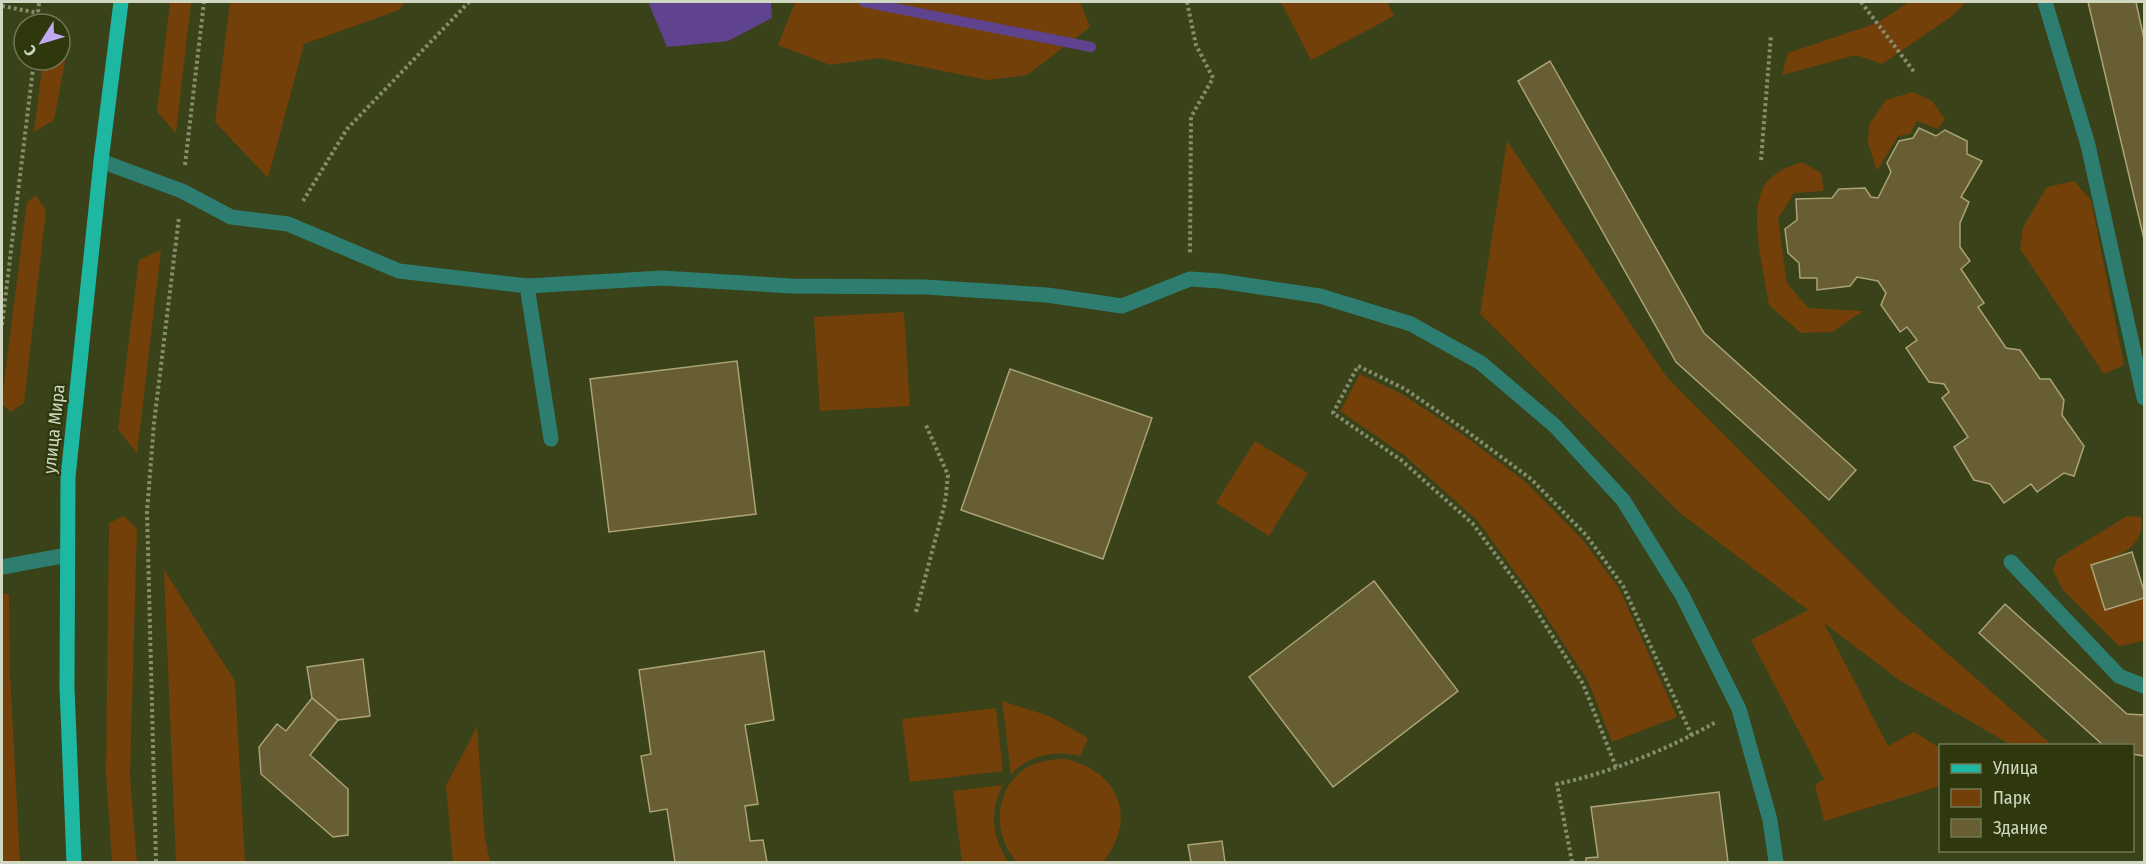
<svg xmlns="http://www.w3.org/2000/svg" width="2146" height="864" viewBox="0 0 2146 864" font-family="'Fira Sans Condensed',sans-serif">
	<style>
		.green { fill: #73400a }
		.water { fill: #60438e }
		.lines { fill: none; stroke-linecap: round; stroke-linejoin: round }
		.stream { stroke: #60438e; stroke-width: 10 }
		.building { fill: #675f33; stroke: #aba375; stroke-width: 1.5 }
		.path { stroke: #858d6c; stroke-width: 4; stroke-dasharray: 3 3; stroke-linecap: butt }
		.minor { stroke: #2d7e70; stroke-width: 15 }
		.major { stroke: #1eb7a1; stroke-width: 15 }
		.labels { text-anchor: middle; stroke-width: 4.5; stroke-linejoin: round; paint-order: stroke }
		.street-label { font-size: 18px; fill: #d1d8c1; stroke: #2f370d }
	</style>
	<rect width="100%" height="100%" fill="#394218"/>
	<g class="green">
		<polygon points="170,2 191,2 176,133 157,112"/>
		<polygon points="230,2 404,2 399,10 304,44 268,178 215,122"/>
		<polygon points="795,2 1080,2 1090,27 1027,75 987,80 879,58 830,65 778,45"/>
		<polygon points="1281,2 1387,2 1394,16 1311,60"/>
		<polygon points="1909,2 1966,2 1951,17 1882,64 1856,55 1782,75 1788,53 1877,23"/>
		<polygon points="60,39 67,51 54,120 34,132 43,60 60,60"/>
		<polygon points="1913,92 1932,101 1945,119 1938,129 1917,121 1910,134 1898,136 1877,171 1868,143 1869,125 1886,100"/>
		<polygon points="1507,141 1666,376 1897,609 2052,745 2011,745 1899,680 1824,623 1888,746 1914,732 1940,748 1940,786 1824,821 1815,785 1824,779 1751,640 1808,610 1680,513 1480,314"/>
		<path d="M1802 162 1821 173 1824 191 1794 193 1778 219 1787 283 1808 308 1863 311 1832 332 1801 333 1769 305C1764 272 1748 216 1764 186 1772 173 1789 166 1802 162Z"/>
		<polygon points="2074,181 2091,200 2124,365 2104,374 2020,249 2023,227 2047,187"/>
		<polygon points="36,195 46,211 24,403 11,412 2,404 2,398 27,202"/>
		<polygon points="161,250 137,454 118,429 139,260"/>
		<polygon points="904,312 910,406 820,411 814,317"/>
		<polygon points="1360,374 1402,394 1462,434 1527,483 1582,539 1619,588 1677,717 1612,742 1588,681 1534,598 1477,520 1404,455 1340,411"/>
		<polygon points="1255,441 1308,473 1269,536 1216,503"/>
		<polygon points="124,516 137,529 130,776 137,862 112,862 106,773 109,523"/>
		<path d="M2127 516 2141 517C2146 551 2113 557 2091 565L2105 610 2144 598V641L2119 646 2063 590 2053 570 2057 559Z"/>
		<polygon points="164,570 235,681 245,862 176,862"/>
		<polygon points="2,594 9,594 10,674 20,862 2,862"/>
		<path d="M1002 701 1049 716 1088 738 1080 756C1055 750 1028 755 1011 775Z"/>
		<polygon points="996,708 1003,771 910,782 902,719"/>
		<polygon points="477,727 485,838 490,862 453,862 446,786"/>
		<path d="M1066 759C1119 772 1138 818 1103 862H1017C990 833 994 781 1034 764 1045 760 1055 759 1066 759Z"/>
		<path d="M1003 785C989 810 992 838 1008 861L962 862 953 791Z"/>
	</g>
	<polygon class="water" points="648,2 771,2 772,18 728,41 667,47"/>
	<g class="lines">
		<polyline class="stream" points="864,2 1091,47"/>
	</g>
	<g class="building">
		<polygon points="2088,2 2136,2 2144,39 2144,239"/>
		<polygon points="1550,61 1704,333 1856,470 1829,500 1676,362 1518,81"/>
		<polygon points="1919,128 1936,136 1945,130 1967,141 1967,154 1982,161 1961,197 1969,202 1960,223 1960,247 1970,261 1961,269 1984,303 1978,307 2006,348 2020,350 2040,379 2050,379 2064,400 2062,415 2084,446 2074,476 2064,473 2037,492 2031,484 2004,503 1990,484 1974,480 1954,447 1968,437 1942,398 1949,392 1944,384 1929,382 1906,348 1917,340 1907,327 1900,332 1881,305 1886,293 1878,281 1857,277 1850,286 1817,290 1817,278 1800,278 1799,263 1788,253 1785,229 1797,220 1796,199 1832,198 1839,189 1865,188 1871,197 1878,198 1891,172 1887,163 1899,141 1913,138"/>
		<polygon points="737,361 756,514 609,532 590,379"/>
		<polygon points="1010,369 1152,418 1103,559 961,510"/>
		<polygon points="2132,552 2144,591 2144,598 2105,610 2091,565"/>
		<polygon points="1374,581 1458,691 1333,787 1249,677"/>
		<polygon points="2005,604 2127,714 2144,715 2144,756 2132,754 2132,746 2104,746 1979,633"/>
		<polygon points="764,651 774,720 745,725 758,804 745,806 750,841 763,840 767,862 675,862 667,809 650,812 641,756 651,754 639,670"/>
		<polygon points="363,659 370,716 338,720 312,698 307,667"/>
		<polygon points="312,698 338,720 310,755 348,789 348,835 333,837 261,774 259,747 277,724 286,731"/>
		<polygon points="1719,792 1728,862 1586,862 1586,858 1598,857 1591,807"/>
		<polygon points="1222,841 1225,862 1191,862 1188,845"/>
	</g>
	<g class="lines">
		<g class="path">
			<polyline points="1187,2 1196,45 1213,78 1191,117 1190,254"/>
			<polyline points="1861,2 1915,73"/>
			<polyline points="2,6 38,13"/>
			<polyline points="37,24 39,2"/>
			<polyline points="1761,160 1771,35"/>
			<polyline points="185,165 204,2"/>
			<polyline points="303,201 347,129 469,2"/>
			<polyline points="2,325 34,60"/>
			<polyline points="916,612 945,503 948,475 925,423"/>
			<polyline points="1616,767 1583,684 1530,601 1473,524 1401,460 1333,413 1358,366 1405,389 1465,430 1531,479 1586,535 1623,586 1692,736"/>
			<polyline points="156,862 147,512 154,423 179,217"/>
			<path d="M1572 862 1557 784C1607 774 1671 748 1716 722"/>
		</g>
		<g class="minor">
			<polyline points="2045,2 2088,145 2144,398"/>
			<polyline points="101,161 182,191 231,217 288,224 399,271 527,286 551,439"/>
			<polyline points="527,286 662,278 792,286 925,287 1047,295 1122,306 1190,279 1220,281 1320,296 1411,324 1481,363 1555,426 1623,500 1682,595 1739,709 1770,820 1776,862"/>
			<polyline points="2011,562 2119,676 2144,686"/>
			<polyline points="2,567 67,555"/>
		</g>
		<polyline class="major" points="74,862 67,687 68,477 101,161 121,2"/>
	</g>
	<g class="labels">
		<g class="street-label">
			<text transform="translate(54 429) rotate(-84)" y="6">улица Мира</text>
		</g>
	</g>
	<rect width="2146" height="864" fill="none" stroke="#d1d8c1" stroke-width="6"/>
	<rect x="1939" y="744" width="195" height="108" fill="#2f370d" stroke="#707755" stroke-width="1.5"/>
	<rect x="1951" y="764" width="30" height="9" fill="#1eb7a1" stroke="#707755" stroke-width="1.5"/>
	<text x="1993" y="774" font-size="18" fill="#d1d8c1">Улица</text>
	<rect x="1951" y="789" width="30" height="18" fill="#73400a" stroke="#707755" stroke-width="1.5"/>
	<text x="1993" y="804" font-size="18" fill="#d1d8c1">Парк</text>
	<rect x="1951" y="819" width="30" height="18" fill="#675f33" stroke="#707755" stroke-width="1.5"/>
	<text x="1993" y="834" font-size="18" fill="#d1d8c1">Здание</text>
	<g transform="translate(42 42) rotate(233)"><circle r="28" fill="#2f370d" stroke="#707755" stroke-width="1.5"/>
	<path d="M0-4.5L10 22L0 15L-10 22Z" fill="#c1a8f3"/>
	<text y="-9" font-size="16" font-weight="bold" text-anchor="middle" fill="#d1d8c1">С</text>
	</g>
</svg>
